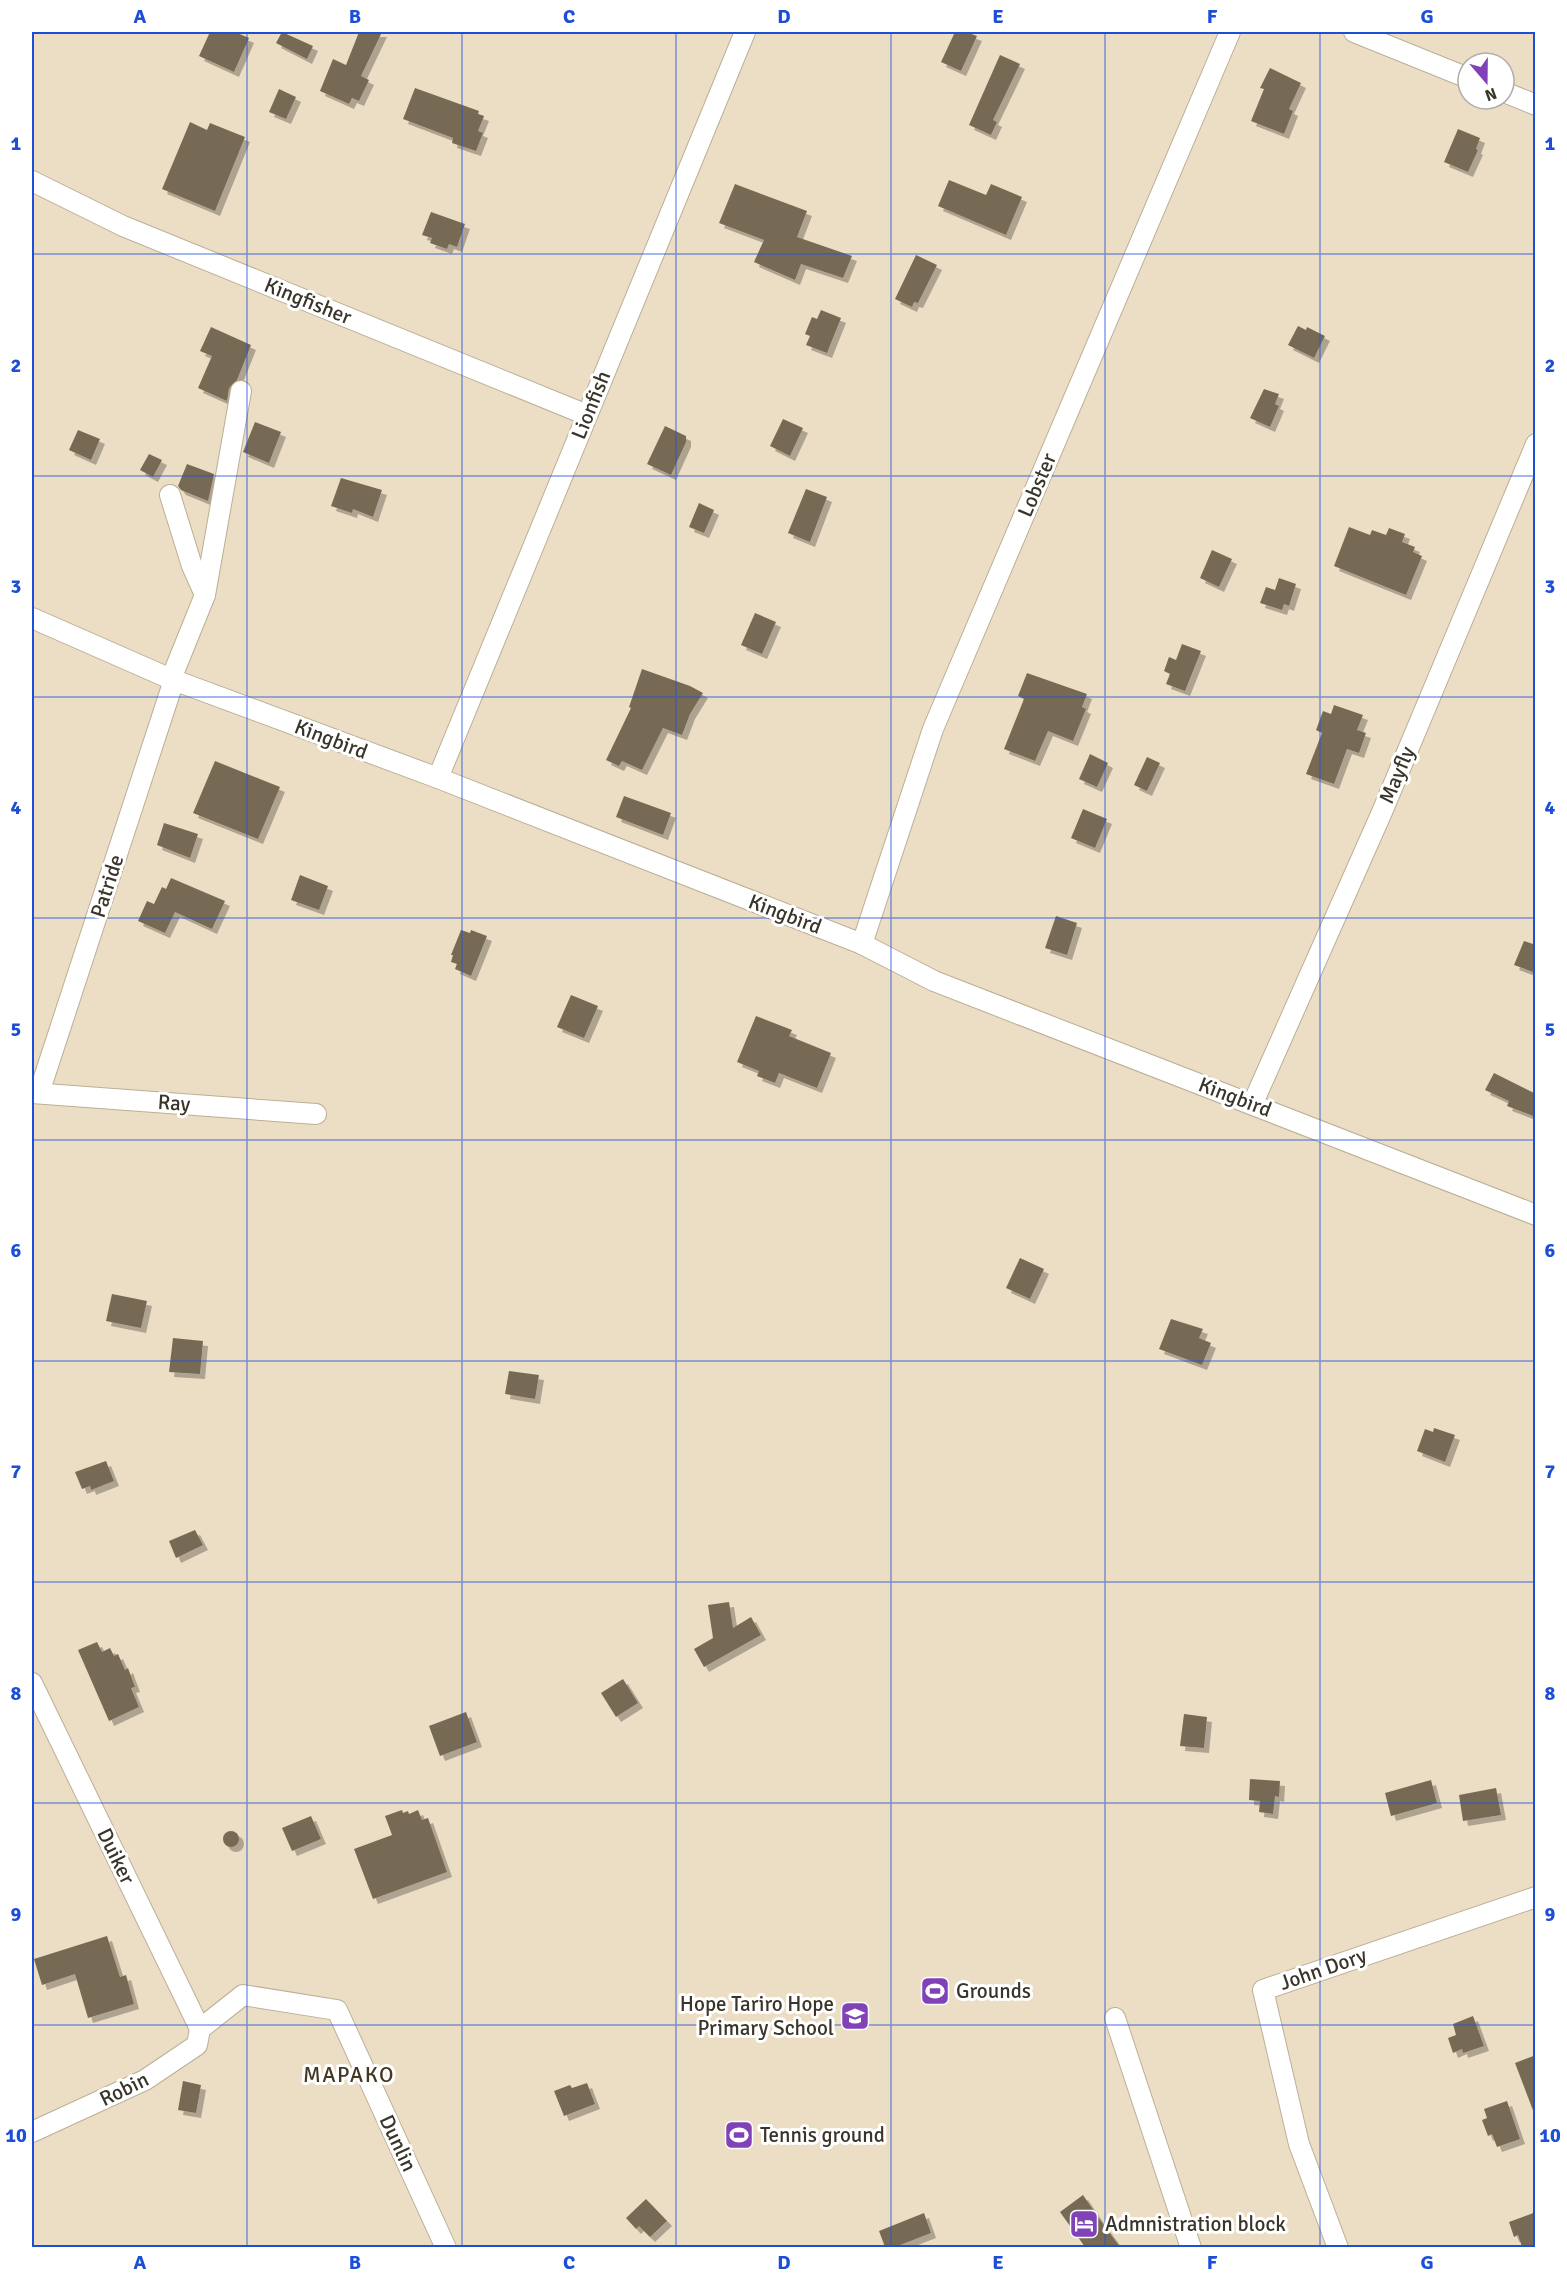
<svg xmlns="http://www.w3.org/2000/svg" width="1567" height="2279" viewBox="0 0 1567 2279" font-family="Signika,sans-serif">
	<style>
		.building { fill: #776b54; filter: url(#shadow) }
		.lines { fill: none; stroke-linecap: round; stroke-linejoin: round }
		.street-casing { stroke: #bbaf96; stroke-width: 22 }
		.street { stroke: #fff; stroke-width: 20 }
		.grid { fill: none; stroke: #1d4ed8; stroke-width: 1.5; stroke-opacity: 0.55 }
		.labels { text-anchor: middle; stroke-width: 6; stroke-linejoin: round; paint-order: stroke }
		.street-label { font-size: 21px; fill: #3a352a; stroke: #fff }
		.poi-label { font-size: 21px; fill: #3a352a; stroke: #fff; text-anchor: start }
		.neighbourhood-label { font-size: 22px; letter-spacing: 1.5px; fill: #433923; stroke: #fff }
		.neatline { fill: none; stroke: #1d4ed8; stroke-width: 2 }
		.grid-label { font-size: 20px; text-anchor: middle; font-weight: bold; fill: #1d4ed8 }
	</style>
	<defs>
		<filter id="shadow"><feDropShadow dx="5" dy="5" stdDeviation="0" flood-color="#0004"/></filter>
	</defs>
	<rect width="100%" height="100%" fill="#ecdec4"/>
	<g class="building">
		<polygon points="210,32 235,32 249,38 234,72 199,56"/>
		<polygon points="282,32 313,46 307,59 276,43"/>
		<polygon points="359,32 382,32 361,76 369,80 359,101 352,98 349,104 320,91 333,59 346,65"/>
		<polygon points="955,32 966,32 977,36 961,71 941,62"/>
		<polygon points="1000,55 1020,64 993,120 997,122 991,135 969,125"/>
		<polygon points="1270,68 1301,83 1289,109 1293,111 1284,134 1251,121 1264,89 1260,88"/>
		<polygon points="415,88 479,111 478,114 484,116 478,131 483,133 476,151 452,143 453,138 403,119"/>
		<polygon points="279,89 296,97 286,119 269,112"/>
		<polygon points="190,122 207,130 210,123 245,137 215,211 162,189"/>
		<polygon points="1458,129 1480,138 1476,149 1478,150 1468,172 1444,162"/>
		<polygon points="949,180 986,195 991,184 1022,197 1006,235 938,206"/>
		<polygon points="735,184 807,211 797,237 852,256 843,278 801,264 795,280 754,262 764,240 719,223"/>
		<polygon points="431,212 465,224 457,247 449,244 447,249 430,243 432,238 422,235"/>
		<polygon points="916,255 937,265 918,303 914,302 912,307 895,299"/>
		<polygon points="821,310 841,318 827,353 806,345 810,336 805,334 812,317 817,319"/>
		<polygon points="1298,326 1306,330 1307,327 1325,336 1314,358 1288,345"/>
		<polygon points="211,327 251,345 237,380 229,388 227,401 198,388 212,356 200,351"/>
		<polygon points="1264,389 1279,394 1275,404 1279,406 1270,427 1250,418"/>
		<polygon points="783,419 803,428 790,456 770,446"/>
		<polygon points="255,422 281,432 269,463 243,452"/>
		<polygon points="665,426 686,436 686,442 671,475 647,464"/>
		<polygon points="78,430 100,439 91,460 69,450"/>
		<polygon points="149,454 162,460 153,477 140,470"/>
		<polygon points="187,464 214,474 208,501 181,490 178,486"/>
		<polygon points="341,478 382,490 373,517 353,509 352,513 331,506"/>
		<polygon points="806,489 827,497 810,542 788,533"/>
		<polygon points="699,503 714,510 704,533 689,527"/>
		<polygon points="1349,527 1370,535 1372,530 1386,535 1389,528 1405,534 1402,542 1415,547 1413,552 1422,556 1406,595 1334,566"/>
		<polygon points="1212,550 1232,559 1219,587 1200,578"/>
		<polygon points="1279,578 1296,584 1289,606 1284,604 1282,610 1260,603 1266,587 1275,590"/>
		<polygon points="755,613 776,622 762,654 741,645"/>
		<polygon points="1182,644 1201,651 1185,691 1166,684 1170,674 1164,671 1169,657 1176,660"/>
		<polygon points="642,669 690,686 703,693 690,714 682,735 663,728 642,770 622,761 619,766 606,760 631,708 629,707"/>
		<polygon points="1027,673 1087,694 1082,707 1086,709 1073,741 1048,731 1035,761 1004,749 1024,699 1018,696"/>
		<polygon points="1334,705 1363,715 1357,730 1366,733 1359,753 1347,749 1334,784 1306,774 1322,733 1316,730 1323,711 1331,714"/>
		<polygon points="1090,754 1108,763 1097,787 1079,779"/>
		<polygon points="1147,757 1160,763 1147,791 1134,785"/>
		<polygon points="215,761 280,787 258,839 193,813"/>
		<polygon points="624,796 671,813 663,835 616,817"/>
		<polygon points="1083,809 1107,819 1095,848 1071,838"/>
		<polygon points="164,823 198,834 190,858 157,845"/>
		<polygon points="300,875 328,886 319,910 291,900"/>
		<polygon points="171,878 225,901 212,929 175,912 165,933 138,921 147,901 154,904 162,887 166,889"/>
		<polygon points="1056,916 1077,923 1067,955 1045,948"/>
		<polygon points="461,930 470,933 471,930 487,936 471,976 455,969 457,964 451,962 453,955 451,955"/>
		<polygon points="1524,941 1536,945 1536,973 1514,965"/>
		<polygon points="571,995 598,1006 584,1038 557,1027"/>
		<polygon points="756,1016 792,1030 789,1036 831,1053 817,1088 779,1073 775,1083 757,1076 759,1071 737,1062"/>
		<polygon points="1494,1073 1536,1094 1536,1117 1507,1106 1509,1101 1485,1090"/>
		<polygon points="1020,1258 1044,1269 1030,1299 1006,1288"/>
		<polygon points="112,1294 147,1301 141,1328 106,1321"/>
		<polygon points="1171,1319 1203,1329 1199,1338 1211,1343 1202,1365 1159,1349"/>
		<polygon points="173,1338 203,1341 200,1374 169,1372"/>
		<polygon points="509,1371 539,1375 535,1399 505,1394"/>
		<polygon points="1434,1428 1455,1435 1445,1462 1417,1451 1425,1429 1433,1432"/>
		<polygon points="106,1461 114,1481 91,1490 90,1486 82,1489 75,1472"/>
		<polygon points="195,1530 203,1545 176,1558 169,1541"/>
		<polygon points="729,1602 733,1628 751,1617 761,1635 704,1667 694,1649 713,1638 708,1605"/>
		<polygon points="97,1642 102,1652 110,1648 114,1656 118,1654 125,1670 128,1668 135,1687 131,1688 139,1707 109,1721 78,1650"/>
		<polygon points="623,1679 638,1703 616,1717 601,1693"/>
		<polygon points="466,1712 477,1742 440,1756 429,1726"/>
		<polygon points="1184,1714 1207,1717 1204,1748 1180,1746"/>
		<polygon points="1250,1779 1280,1781 1279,1797 1275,1796 1273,1814 1259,1812 1260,1801 1249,1800"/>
		<polygon points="1431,1780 1437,1803 1391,1816 1385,1793"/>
		<polygon points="1496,1788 1501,1815 1463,1821 1459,1795"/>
		<polygon points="402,1810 403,1813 408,1811 409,1814 418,1810 422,1820 428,1818 447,1872 373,1899 354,1849 392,1835 385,1816"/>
		<polygon points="311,1816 321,1839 292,1851 282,1828"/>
		<circle cx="231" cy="1839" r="8"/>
		<polygon points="107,1936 120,1977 126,1975 134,2004 88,2018 75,1974 42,1985 34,1959"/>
		<polygon points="1473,2016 1484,2046 1463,2053 1462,2049 1453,2053 1448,2038 1456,2035 1453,2024"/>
		<polygon points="1536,2055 1536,2113 1534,2113 1515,2063"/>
		<polygon points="183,2081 201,2085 196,2113 178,2110"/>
		<polygon points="587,2083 595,2104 564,2116 554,2091 570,2085 572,2088"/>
		<polygon points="1507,2101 1520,2139 1497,2147 1492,2134 1488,2136 1482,2120 1487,2118 1484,2109"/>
		<polygon points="1083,2195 1098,2217 1120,2247 1085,2247 1060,2212"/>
		<polygon points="646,2199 667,2221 650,2237 639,2226 636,2229 626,2218"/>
		<polygon points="1536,2212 1536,2247 1522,2247 1518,2235 1514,2237 1509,2222"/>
		<polygon points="924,2213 931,2233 895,2247 885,2247 879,2231"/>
	</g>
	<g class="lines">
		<g class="street-casing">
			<g id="street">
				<polyline points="1354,32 1468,78"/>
				<polyline points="1504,92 1536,105"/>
				<polyline points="32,181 123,226 587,415"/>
				<polyline points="170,495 192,566 205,595"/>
				<polyline points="32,618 171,679 438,778 862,944 934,981 1536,1215"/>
				<polyline points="171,679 205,595 241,391"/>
				<polyline points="438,778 745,32"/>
				<polyline points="862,944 933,729 1230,32"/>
				<polyline points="32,1093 316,1114"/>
				<polyline points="39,1093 174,680"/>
				<polyline points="1253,1103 1382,812 1536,444"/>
				<polyline points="32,1683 200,2029"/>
				<polyline points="1115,2018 1191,2248"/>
				<polyline points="200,2029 243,1995 337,2010 446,2248"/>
				<polyline points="32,2132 145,2080 197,2045 200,2029"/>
				<polyline points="1338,2248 1299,2144 1263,1990 1536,1897"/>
			</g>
		</g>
		<use href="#street" class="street"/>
	</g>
	<path class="grid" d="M247 32V2248M462 32V2248M676 32V2248M891 32V2248M1105 32V2248M1320 32V2248M32 254H1536M32 476H1536M32 697H1536M32 918H1536M32 1140H1536M32 1361H1536M32 1582H1536M32 1803H1536M32 2025H1536"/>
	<defs>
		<g id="stadium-square" transform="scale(1.5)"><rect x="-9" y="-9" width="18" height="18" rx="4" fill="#8142b8" stroke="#fff"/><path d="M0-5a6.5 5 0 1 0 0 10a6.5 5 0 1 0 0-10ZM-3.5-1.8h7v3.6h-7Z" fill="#fff"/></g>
		<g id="school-square" transform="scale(1.5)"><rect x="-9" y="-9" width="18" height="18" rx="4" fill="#8142b8" stroke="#fff"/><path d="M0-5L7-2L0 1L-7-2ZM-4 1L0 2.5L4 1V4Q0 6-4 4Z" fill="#fff"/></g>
		<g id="hotel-square" transform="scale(1.5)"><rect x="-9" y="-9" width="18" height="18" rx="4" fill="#8142b8" stroke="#fff"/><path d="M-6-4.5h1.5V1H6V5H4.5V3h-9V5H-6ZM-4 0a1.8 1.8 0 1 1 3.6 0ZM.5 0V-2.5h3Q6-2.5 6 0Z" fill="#fff"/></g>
	</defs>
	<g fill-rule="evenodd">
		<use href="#stadium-square" x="935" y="1991"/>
		<use href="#school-square" x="855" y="2016"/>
		<use href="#stadium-square" x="739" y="2135"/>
		<use href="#hotel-square" x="1084" y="2224"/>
	</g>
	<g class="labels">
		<g class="street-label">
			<text transform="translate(308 301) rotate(22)" y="7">Kingfisher</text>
			<text transform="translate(591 405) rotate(-68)" y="7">Lionfish</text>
			<text transform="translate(1037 485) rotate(-67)" y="7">Lobster</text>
			<text transform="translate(331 739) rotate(21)" y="7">Kingbird</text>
			<text transform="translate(1397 775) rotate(-67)" y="7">Mayfly</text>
			<text transform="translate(107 886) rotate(-72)" y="7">Patride</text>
			<text transform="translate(785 914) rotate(21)" y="7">Kingbird</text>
			<text transform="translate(1235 1097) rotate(21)" y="7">Kingbird</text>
			<text transform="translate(174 1103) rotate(4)" y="7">Ray</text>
			<text transform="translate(116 1856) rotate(64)" y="7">Duiker</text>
			<text transform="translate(1323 1969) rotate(-19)" y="7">John Dory</text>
			<text transform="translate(124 2089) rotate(-26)" y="7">Robin</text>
			<text transform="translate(398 2143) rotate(65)" y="7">Dunlin</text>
		</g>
		<g class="poi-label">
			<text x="956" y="1998">Grounds</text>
			<text x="834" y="2011" text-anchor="end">Hope Tariro Hope<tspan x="834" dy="24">Primary School</tspan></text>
			<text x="760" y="2142">Tennis ground</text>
			<text x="1105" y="2231">Admnistration block</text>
		</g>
		<g class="neighbourhood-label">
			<text x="349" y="2082">MAPAKO</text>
		</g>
	</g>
	<rect width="1567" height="2279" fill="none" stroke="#ffffff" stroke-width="66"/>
	<g transform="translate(1486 81) rotate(160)"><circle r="28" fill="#ffffff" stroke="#b0aeaa" stroke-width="1.5"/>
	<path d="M0-4.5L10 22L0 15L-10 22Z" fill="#8142b8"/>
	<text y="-9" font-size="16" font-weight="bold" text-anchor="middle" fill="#3a352a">N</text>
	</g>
	<rect x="33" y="33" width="1501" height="2213" class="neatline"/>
	<g class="grid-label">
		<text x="140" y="23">A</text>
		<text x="355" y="23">B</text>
		<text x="569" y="23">C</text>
		<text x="784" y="23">D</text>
		<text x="998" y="23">E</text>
		<text x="1212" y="23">F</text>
		<text x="1427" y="23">G</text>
		<text x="16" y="150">1</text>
		<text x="1550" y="150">1</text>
		<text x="16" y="372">2</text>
		<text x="1550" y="372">2</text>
		<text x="16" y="593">3</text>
		<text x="1550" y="593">3</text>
		<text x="16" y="814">4</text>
		<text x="1550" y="814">4</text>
		<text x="16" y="1036">5</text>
		<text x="1550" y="1036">5</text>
		<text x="16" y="1257">6</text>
		<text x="1550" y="1257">6</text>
		<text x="16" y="1478">7</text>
		<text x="1550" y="1478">7</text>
		<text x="16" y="1700">8</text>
		<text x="1550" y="1700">8</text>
		<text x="16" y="1921">9</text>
		<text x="1550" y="1921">9</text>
		<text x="16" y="2142">10</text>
		<text x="1550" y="2142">10</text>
		<text x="140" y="2269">A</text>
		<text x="355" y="2269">B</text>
		<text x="569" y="2269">C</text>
		<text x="784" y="2269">D</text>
		<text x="998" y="2269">E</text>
		<text x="1212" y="2269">F</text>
		<text x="1427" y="2269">G</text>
	</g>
</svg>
